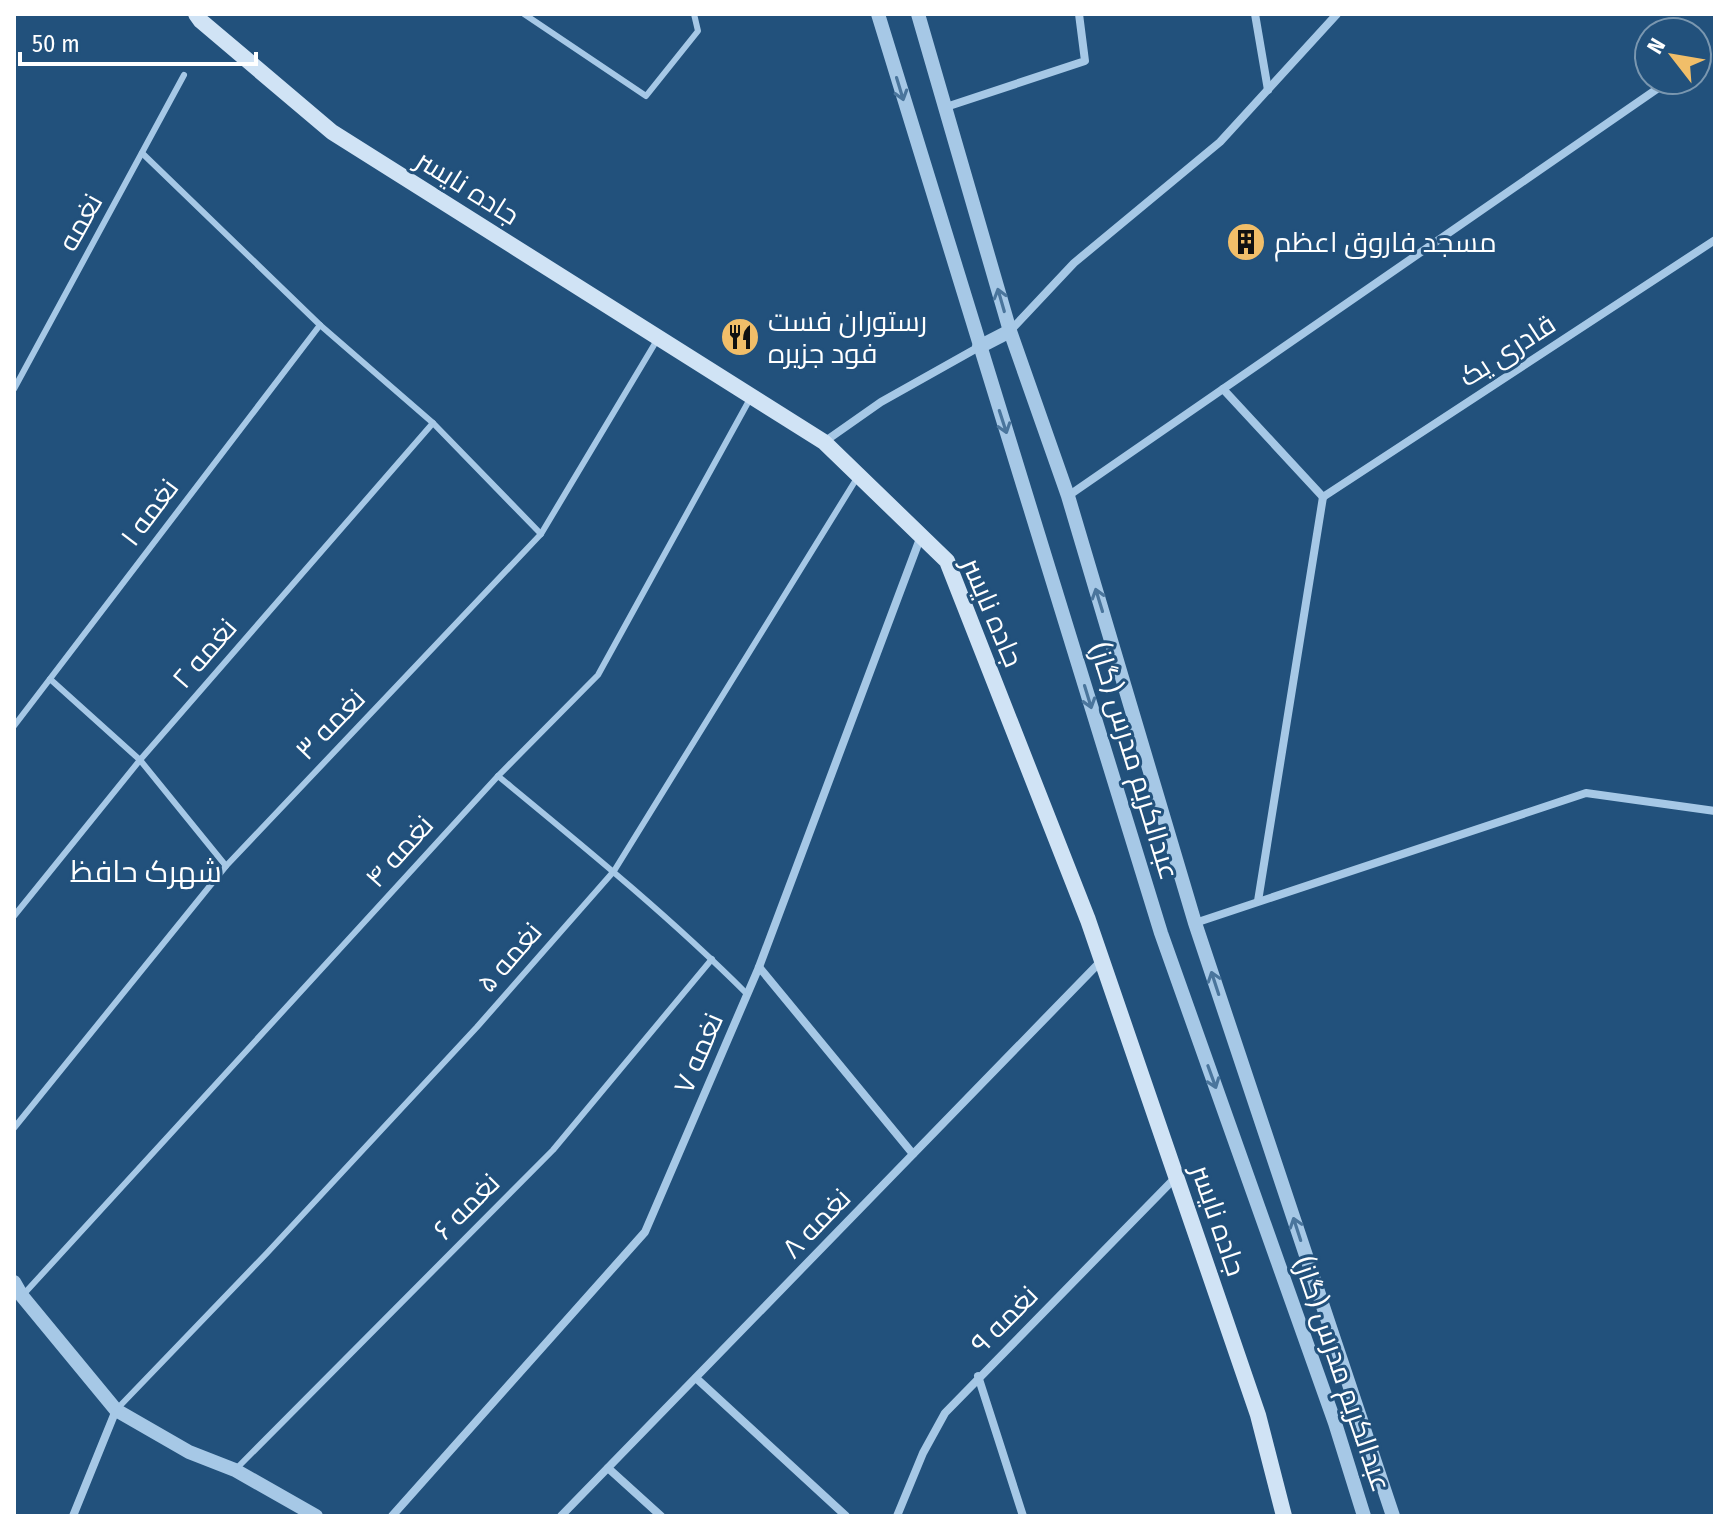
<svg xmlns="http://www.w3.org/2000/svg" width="1729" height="1530" viewBox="0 0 1729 1530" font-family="'Fira Sans Condensed',Cairo,sans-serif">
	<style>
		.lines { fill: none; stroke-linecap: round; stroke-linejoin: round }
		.service { stroke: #a6c8e6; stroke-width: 6 }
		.minor { stroke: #a6c8e6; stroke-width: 8 }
		.tertiary { stroke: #a6c8e6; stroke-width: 14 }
		.secondary { stroke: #d0e3f5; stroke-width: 16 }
		.oneway { stroke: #4a759c }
		.labels { text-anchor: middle; stroke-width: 6; stroke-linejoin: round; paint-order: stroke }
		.street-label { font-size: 28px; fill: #fff; stroke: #22517c }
		.poi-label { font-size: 28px; fill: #fff; stroke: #22517c; text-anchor: start }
		.neighbourhood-label { font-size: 30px; fill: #fff; stroke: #22517c }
	</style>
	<rect width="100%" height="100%" fill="#22517c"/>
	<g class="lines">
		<g class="service">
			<polyline points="524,14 646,96 698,31 694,14"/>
			<polyline points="142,153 320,325 433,423 541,534"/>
			<polyline points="14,389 184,75"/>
			<polyline points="50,679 140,760 226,866"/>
			<polyline points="14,726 320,325"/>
			<path d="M498 776C583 846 669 916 747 994"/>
			<polyline points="14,916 140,760 433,423"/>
			<polyline points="14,1128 226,866 541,534 657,340"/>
			<polyline points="22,1296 498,776 598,675 751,397"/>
			<polyline points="116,1410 267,1253 477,1027 614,871 857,478"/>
			<polyline points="235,1470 553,1150 712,959"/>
		</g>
		<g class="minor">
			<polyline points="1255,14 1268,90"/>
			<polyline points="1697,61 1704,56"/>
			<polyline points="946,107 1085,61 1079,14"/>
			<polyline points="1010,331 1074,263 1220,142 1337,14"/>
			<polyline points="1223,389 1323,497"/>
			<polyline points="824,442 881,402 979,347"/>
			<polyline points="1068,496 1670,80"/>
			<polyline points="1323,497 1715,240"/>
			<polyline points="1258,901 1323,497"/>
			<polyline points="1195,923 1586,793 1715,811"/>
			<polyline points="759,967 913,1154"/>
			<polyline points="978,1376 1023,1516"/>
			<polyline points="696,1378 846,1516"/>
			<polyline points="608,1468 661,1516"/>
			<polyline points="73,1516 116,1410"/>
			<polyline points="392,1516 645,1232 759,967 921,536"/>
			<polyline points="561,1516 1101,961"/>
			<polyline points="897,1516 923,1453 945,1413 1176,1177"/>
		</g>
		<g class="tertiary">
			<polyline points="878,14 1161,933 1335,1423 1364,1516"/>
			<polyline points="918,14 1010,331 1068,496 1195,923 1393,1516"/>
			<polyline points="979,347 1010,331"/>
			<polyline points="14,1282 22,1296 116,1410 189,1452 235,1470 316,1516"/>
		</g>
		<polyline class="secondary" points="196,14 201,21 332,132 824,442 947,561 1088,920 1258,1415 1284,1516"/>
	</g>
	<defs><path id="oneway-shaft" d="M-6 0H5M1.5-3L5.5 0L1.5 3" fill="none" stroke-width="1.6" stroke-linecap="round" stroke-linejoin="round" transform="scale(2)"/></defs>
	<g class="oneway">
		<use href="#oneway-shaft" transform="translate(900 89) rotate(73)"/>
		<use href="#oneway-shaft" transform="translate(1001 300) rotate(-106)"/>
		<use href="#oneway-shaft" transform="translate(1003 422) rotate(72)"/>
		<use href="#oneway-shaft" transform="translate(1099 600) rotate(-107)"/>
		<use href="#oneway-shaft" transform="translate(1088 697) rotate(73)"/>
		<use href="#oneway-shaft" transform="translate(1215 983) rotate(-108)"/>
		<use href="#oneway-shaft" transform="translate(1212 1077) rotate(70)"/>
		<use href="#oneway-shaft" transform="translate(1297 1229) rotate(-108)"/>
	</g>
	<defs>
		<g id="building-disc" transform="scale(2)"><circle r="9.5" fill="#f1be69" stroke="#22517c"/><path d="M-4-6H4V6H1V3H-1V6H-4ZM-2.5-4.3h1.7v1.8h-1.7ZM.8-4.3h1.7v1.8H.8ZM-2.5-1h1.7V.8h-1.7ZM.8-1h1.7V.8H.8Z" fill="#111"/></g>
		<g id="restaurant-disc" transform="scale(2)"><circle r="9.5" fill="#f1be69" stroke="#22517c"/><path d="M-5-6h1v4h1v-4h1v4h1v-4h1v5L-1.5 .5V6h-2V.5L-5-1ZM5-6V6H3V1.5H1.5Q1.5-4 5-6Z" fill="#111"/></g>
	</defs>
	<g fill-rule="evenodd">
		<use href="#building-disc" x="1246" y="242"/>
		<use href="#restaurant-disc" x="740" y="337"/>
	</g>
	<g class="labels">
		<g class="street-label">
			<text transform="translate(468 187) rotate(32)" y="10">جاده نایسر</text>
			<text transform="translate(80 222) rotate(-61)" y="10">نغمه</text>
			<text transform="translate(1507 350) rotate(-33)" y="10">قادری یک</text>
			<text transform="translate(149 512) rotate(-53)" y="10">نغمه ۱</text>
			<text transform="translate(993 612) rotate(67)" y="10">جاده نایسر</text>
			<text transform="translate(204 653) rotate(-49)" y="10">نغمه ۲</text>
			<text transform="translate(330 724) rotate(-46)" y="10">نغمه ۳</text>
			<text transform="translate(1135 761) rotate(73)" y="10">عبدالکریم مدرس (گاز)</text>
			<text transform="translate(399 851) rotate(-48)" y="10">نغمه ۴</text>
			<text transform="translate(509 957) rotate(-49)" y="10">نغمه ۵</text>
			<text transform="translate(698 1053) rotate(-67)" y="10">نغمه ۷</text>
			<text transform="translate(466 1206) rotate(-45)" y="10">نغمه ۶</text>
			<text transform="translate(1219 1220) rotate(71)" y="10">جاده نایسر</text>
			<text transform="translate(816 1223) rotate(-46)" y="10">نغمه ۸</text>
			<text transform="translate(1004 1319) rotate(-45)" y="10">نغمه ۹</text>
			<text transform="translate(1343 1374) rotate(71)" y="10">عبدالکریم مدرس (گاز)</text>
		</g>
		<g class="poi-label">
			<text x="1274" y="252">مسجد فاروق اعظم</text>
			<text x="768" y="331">رستوران فست<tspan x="768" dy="32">فود جزیره</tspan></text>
		</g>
		<g class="neighbourhood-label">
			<text x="146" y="882">شهرک حافظ</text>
		</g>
	</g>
	<rect width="1729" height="1530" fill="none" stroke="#ffffff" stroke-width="32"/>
	<g transform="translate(1673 56) rotate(301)"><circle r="38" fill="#22517c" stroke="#7a97b0" stroke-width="2"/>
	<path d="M0-6L14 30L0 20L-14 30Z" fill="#f1be69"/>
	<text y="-12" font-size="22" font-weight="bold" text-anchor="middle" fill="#ffffff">N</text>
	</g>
	<path d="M20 52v12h236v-12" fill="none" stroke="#ffffff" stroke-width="4"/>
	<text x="32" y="52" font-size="24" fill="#ffffff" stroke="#22517c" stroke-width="6" paint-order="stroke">50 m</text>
</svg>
